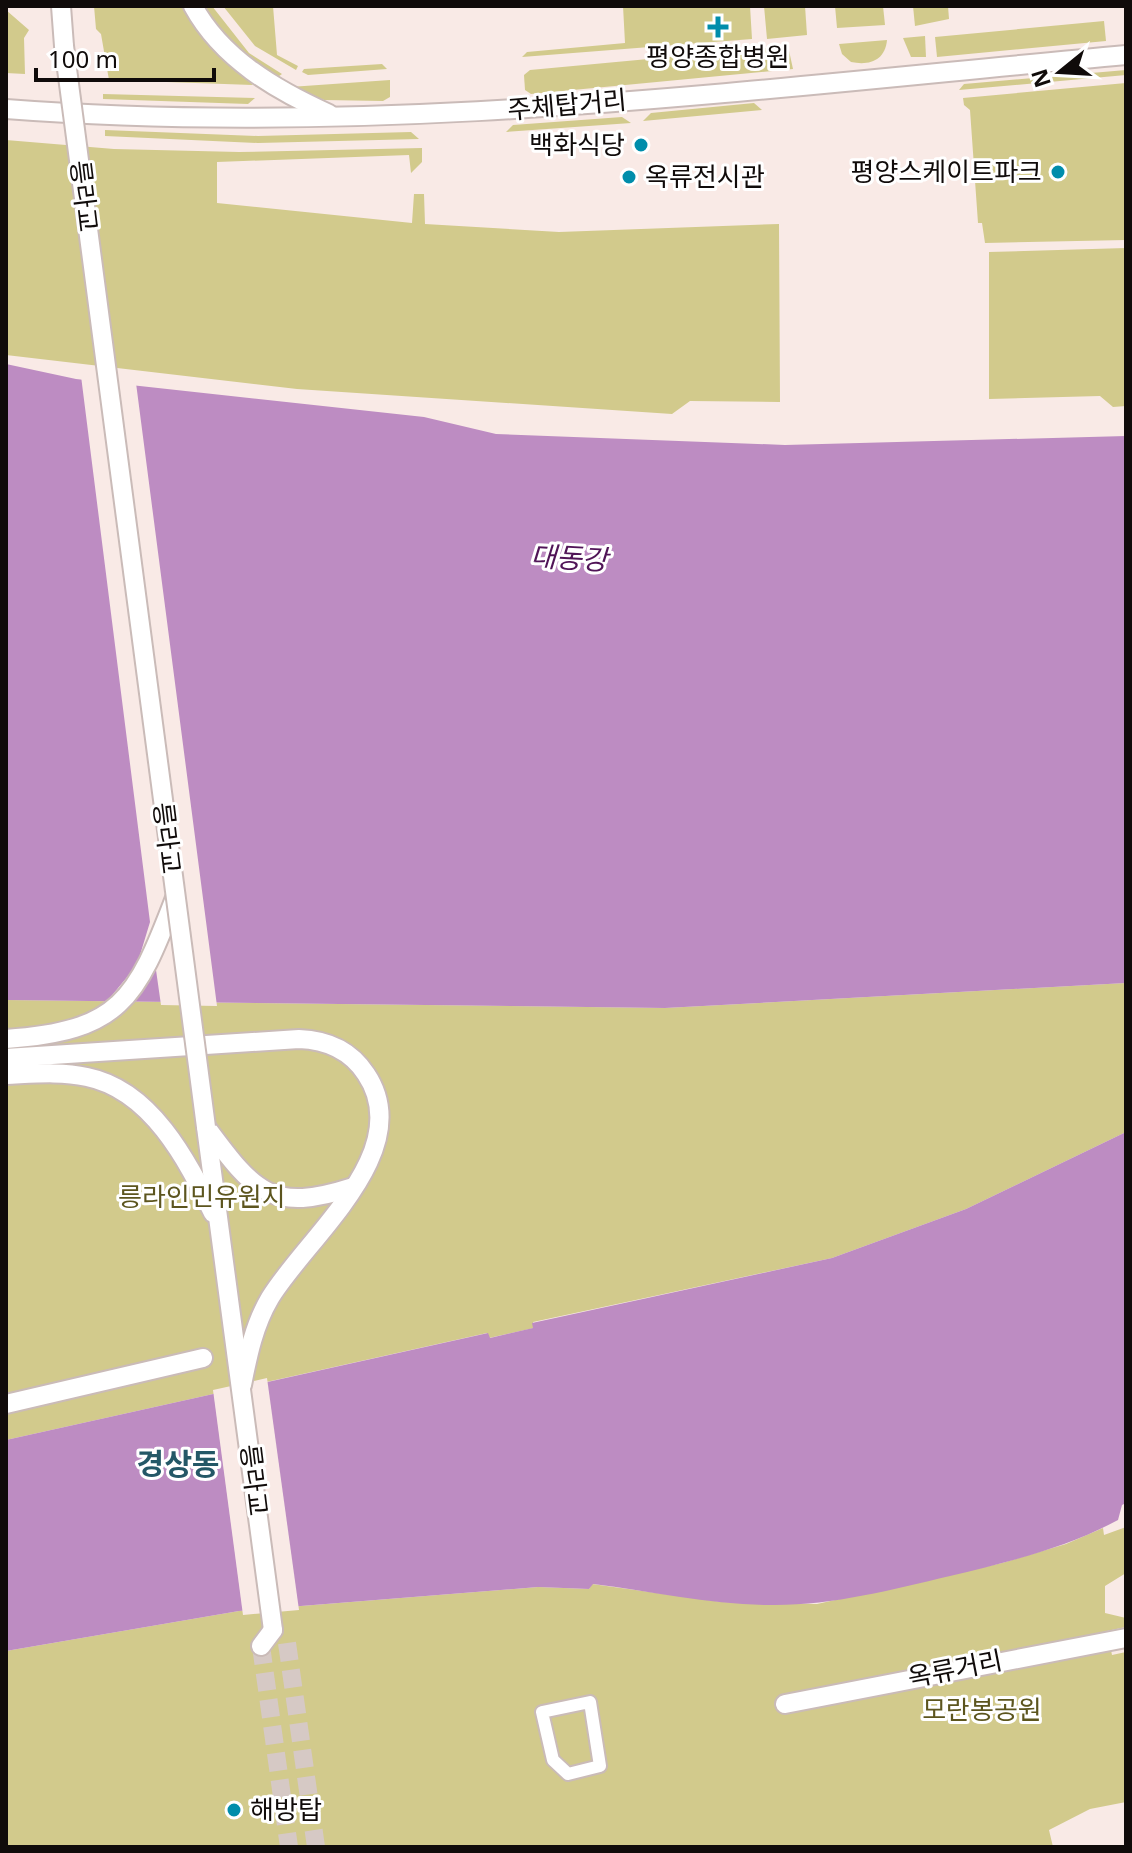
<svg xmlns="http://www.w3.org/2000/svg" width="1132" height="1853" viewBox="0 0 1132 1853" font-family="'Noto Sans','Noto Sans KR',sans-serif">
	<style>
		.green { fill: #d2ca8c }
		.water { fill: #bd8cc2 }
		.pier { fill: #f9eae6 }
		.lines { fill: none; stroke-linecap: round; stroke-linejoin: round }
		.secondary-tunnel { stroke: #d6c9c5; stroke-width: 18; stroke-dasharray: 18 9; stroke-linecap: butt }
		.street-casing { stroke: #cabbb8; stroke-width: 16 }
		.secondary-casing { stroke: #cabbb8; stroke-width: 22 }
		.street { stroke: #fff; stroke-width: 12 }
		.secondary { stroke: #fff; stroke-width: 18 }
		.secondary-bridge-casing { stroke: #cabbb8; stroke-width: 22; stroke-linecap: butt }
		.secondary-bridge { stroke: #fff; stroke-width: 18 }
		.poi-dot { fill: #008dab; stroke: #fff; stroke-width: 3 }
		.labels { text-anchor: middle; stroke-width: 6; stroke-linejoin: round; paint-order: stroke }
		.poi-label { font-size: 26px; fill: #100b0a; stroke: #fff; text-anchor: end }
		.street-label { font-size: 26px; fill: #100b0a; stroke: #fff }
		.park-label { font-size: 26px; fill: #5c551e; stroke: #fff }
		.water-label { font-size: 28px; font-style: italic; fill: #501457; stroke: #fff }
		.quarter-label { font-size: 30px; font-weight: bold; fill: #245867; stroke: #fff }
	</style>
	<rect width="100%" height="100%" fill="#f9eae6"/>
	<g class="green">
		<polygon points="94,6 185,6 213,50 253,85 109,80 101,34 96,29"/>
		<polygon points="204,6 212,6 249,53 282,74 275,79 232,46"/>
		<polygon points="223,6 273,6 277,55 298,66 296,70 255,46"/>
		<polygon points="623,6 750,6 752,39 522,57 527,52 625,43"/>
		<polygon points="764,6 805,6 807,35 767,39"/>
		<polygon points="835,6 883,6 885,25 837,28"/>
		<polygon points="913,6 948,6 949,19 915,26"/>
		<polygon points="6,10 29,30 24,38 25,74 6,73"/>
		<polygon points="1104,21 1106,41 937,57 935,37"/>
		<polygon points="925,36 926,57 911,57 903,38"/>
		<path d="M887 40C885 60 870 66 851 62L842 54 839 44Z"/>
		<polygon points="788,46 793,69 531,94 525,90 524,75 530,70"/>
		<polygon points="382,64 387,69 308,75 302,72 304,69"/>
		<polygon points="1126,70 1126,75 959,90 964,84"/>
		<polygon points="390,80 390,97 383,101 324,100 290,87"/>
		<polygon points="1126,83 1126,240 985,243 982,223 978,223 970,110 964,105 963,98"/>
		<polygon points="103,94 255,98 248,104 103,99"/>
		<polygon points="754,103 762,110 643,121 651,113"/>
		<polygon points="622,117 631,123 506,132 513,125"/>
		<polygon points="105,130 258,136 411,132 419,139 258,143 105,136"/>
		<polygon points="6,140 114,149 239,152 422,148 422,162 411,173 409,155 217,162 217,203 412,223 414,194 424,194 425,224 559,232 779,224 780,402 690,401 672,414 297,389 6,355"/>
		<polygon points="1126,248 1126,406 1113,407 1100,396 989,399 989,252"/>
		<polygon points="1126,983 1126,1132 966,1209 832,1258 533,1322 534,1328 489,1338 487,1333 6,1440 6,1000 665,1008"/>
		<polygon points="1126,1527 1126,1573 1105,1586 1105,1613 1126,1618 1126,1627 1107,1631 1112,1655 1126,1652 1126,1802 1090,1809 1049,1830 1053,1847 6,1847 6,1651 239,1611 538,1587 589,1589 592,1584 722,1602 817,1604 1002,1563 1066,1544 1103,1528 1104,1535"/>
	</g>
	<g class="water">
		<polygon points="6,364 76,379 424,417 496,434 785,445 1126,436 1126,983 665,1008 6,1000"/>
		<path d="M1126 1132V1503L1122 1505 1118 1520C1066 1548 1008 1562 950 1576 890 1590 831 1606 769 1605 711 1605 651 1591 593 1584L589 1589 538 1587 239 1611 6 1651V1440L488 1333 490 1338 533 1328 532 1323 832 1258 966 1209Z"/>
	</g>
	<g class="pier">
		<polygon points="81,376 136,383 217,1006 161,1005 156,970 141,990 104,1005 137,965 150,922"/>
		<polygon points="267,1378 299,1610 243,1615 213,1390"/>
	</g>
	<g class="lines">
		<g class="secondary-tunnel">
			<polyline points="287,1643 316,1847"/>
			<polyline points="261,1646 289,1847"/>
		</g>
		<g class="street-casing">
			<polygon id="street" points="590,1702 600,1766 568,1774 553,1760 542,1712"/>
		</g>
		<g class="secondary-casing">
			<g id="secondary">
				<polyline points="61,6 64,46"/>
				<path d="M193 6C222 59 276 90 329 114"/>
				<path d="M6 109C380 138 754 89 1126 55"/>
				<path d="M6 1039C120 1031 136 1000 175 898"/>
				<path d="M6 1058 299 1039C327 1040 351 1051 366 1074 418 1151 307 1237 270 1298 254 1325 248 1355 242 1385"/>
				<path d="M6 1075C32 1074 60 1071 87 1077 151 1090 187 1160 213 1213"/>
				<polyline points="206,1127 273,1630"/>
				<path d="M207 1128C255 1193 272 1213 353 1187"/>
				<polyline points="6,1404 203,1358"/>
				<polyline points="261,1646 273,1630"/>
				<polyline points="785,1704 1126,1638"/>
			</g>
		</g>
		<use href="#street" class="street"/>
		<use href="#secondary" class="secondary"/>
		<g class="secondary-bridge-casing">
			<polyline id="secondary-bridge" points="64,46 206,1127"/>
		</g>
		<use href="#secondary-bridge" class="secondary-bridge"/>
	</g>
	<g class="poi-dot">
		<path d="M714 15h8v8h8v8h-8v8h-8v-8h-8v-8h8z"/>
		<circle cx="641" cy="145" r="8"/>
		<circle cx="1058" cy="172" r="8"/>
		<circle cx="629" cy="177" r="8"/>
		<circle cx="234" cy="1810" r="8"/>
	</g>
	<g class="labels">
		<g class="poi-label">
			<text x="718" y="66" text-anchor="middle">평양종합병원</text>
			<text x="625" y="154">백화식당</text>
			<text x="1042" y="181">평양스케이트파크</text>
			<text x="645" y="186" text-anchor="start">옥류전시관</text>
			<text x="250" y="1819" text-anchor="start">해방탑</text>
		</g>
		<g class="street-label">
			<text transform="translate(567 105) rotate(-5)" y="9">주체탑거리</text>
			<text transform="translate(84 196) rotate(83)" y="9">릉라교</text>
			<text transform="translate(167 838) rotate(83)" y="9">릉라교</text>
			<text transform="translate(254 1480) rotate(83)" y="9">릉라교</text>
			<text transform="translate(955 1669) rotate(-11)" y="9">옥류거리</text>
		</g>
		<g class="park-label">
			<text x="202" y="1206">릉라인민유원지</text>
			<text x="982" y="1719">모란봉공원</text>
		</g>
		<g class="water-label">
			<text transform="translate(569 558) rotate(3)" y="10">대동강</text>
		</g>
		<g class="quarter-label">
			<text x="178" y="1475">경상동</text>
		</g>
	</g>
	<rect width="1132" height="1853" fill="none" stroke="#100b0a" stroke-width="16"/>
	<g transform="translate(1060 72) rotate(252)" stroke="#ffffff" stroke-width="6" paint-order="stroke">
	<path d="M0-6L14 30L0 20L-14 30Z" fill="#100b0a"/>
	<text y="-12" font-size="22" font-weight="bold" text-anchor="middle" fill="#100b0a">N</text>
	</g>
	<path d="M36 68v12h178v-12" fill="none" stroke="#100b0a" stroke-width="4"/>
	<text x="48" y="68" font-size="24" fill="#100b0a" stroke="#ffffff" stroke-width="6" paint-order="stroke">100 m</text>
</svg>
